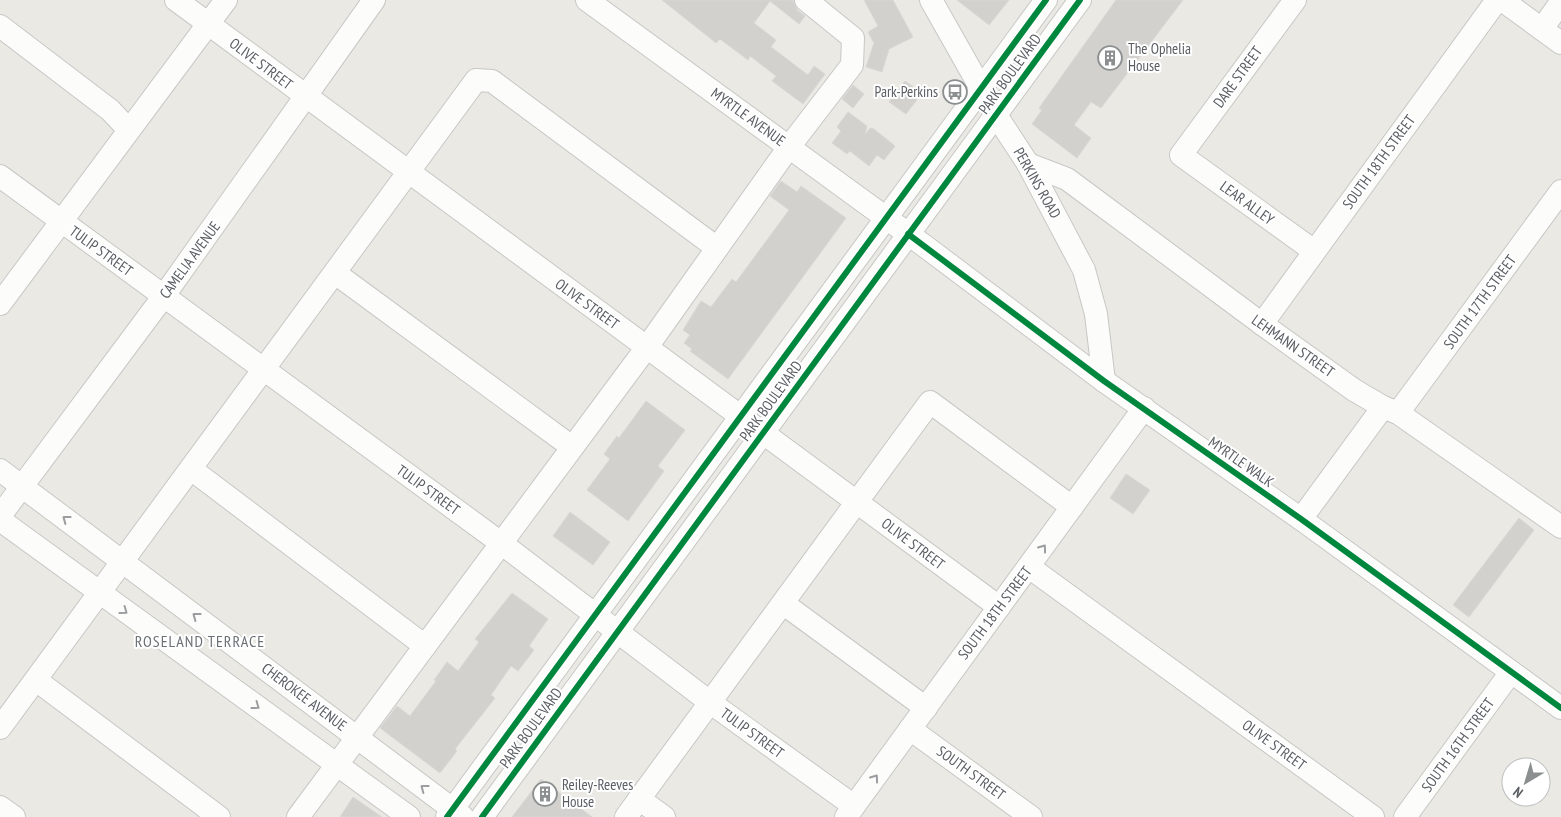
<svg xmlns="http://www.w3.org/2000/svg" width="1561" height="817" viewBox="0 0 1561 817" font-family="'PT Sans Narrow',sans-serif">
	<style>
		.building { fill: #d2d1ce; stroke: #dad8d4 }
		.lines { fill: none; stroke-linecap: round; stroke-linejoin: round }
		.minor-casing { stroke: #c7c7c6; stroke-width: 24 }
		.minor { stroke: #fcfcfb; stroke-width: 22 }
		.cycleway-casing { stroke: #fff; stroke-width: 9 }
		.cycleway { stroke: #00873e; stroke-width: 6 }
		.oneway { stroke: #9b9da0 }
		.labels { text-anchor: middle; stroke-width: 4; stroke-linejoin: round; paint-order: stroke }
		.poi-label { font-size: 15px; fill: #5a5e63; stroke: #fff; text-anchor: start }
		.street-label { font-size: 15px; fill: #5a5e63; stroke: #fff }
		.neighbourhood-label { font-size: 16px; letter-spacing: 1px; fill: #6b7075; stroke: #fff }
	</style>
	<rect width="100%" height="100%" fill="#eae9e4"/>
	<g class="building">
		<polygon points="662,0 793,0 797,10 805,16 799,24 770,1 754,23 776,40 771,47 808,75 814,66 825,74 803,104 772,81 776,76 750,56 748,60 720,39 716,43"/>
		<polygon points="864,0 893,0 913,37 889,49 882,72 866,67 874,43 868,32 878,26"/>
		<polygon points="957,0 1009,0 989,25"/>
		<polygon points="1116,0 1183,0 1101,108 1091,102 1074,125 1091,138 1077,158 1032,124 1042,110 1039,108"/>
		<polygon points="905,81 922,93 906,114 889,102"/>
		<polygon points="853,85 864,94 853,108 842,99"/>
		<polygon points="848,112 867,126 865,135 870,128 874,129 895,146 884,160 877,155 869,166 850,151 847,154 832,143 841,131 837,127"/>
		<polygon points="781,181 797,192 801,186 846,218 728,379 690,351 692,349 684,343 690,335 683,330 701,301 711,307 732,279 736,282 789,210 770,196"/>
		<polygon points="646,401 685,430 658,466 664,471 628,521 587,490 610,459 604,454 617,436 619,438"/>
		<polygon points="1126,474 1150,490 1133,514 1110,498"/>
		<polygon points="570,512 610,542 593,565 553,536"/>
		<polygon points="1519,518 1534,530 1469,617 1453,605"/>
		<polygon points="512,593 548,619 529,646 534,650 518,671 511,666 491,695 495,698 455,749 457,751 440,773 380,728 397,706 410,716 436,681 434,680 447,662 458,671 479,642 475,639"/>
		<polygon points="541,779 592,817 512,817"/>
		<polygon points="353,797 382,817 340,817"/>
	</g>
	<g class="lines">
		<g class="minor-casing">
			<g id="minor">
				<polyline points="176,0 999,607"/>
				<polyline points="587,0 926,247 1104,381 1301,519 1561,708"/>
				<polyline points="931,0 996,115 1028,164 1084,270 1096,314 1104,381"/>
				<polyline points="1295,0 1181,155 1314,251"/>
				<polyline points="1502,0 1561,43"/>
				<polyline points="0,26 110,110 129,130"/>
				<polyline points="1542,29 1561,2"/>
				<polyline points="1028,164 1067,179 1262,324 1354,390 1383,407 1398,413 1561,527"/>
				<polyline points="0,176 501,543 711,703 854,806"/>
				<polyline points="335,273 572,447"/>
				<polyline points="0,304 226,0"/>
				<polyline points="1262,324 1497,0"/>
				<polyline points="1398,413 1561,191"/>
				<polyline points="191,469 425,646"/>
				<polyline points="0,470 463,817"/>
				<polyline points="0,516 163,297 374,0"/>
				<polyline points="1301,519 1383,407"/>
				<polyline points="0,520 409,817"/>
				<polyline points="1029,567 1373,817"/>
				<polyline points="784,604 926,708"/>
				<polyline points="36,680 219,817"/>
				<polyline points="0,728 476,80 492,81 717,248"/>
				<polyline points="910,729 1031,817"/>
				<polyline points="639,799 664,817"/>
				<polyline points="0,807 14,817"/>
				<polyline points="298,817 647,347 789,147 852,65 853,38 806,0"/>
				<polyline points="447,817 1046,0"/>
				<polyline points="482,817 1080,0"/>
				<polyline points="626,817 930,402 1072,507"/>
				<polyline points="846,817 1144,408"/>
				<polyline points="1405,817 1511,672"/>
			</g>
		</g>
		<use href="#minor" class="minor"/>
		<g class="cycleway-casing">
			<g id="cycleway">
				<polyline points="908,234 1104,381 1301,519 1561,708"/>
				<polyline points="447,817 1046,0"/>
				<polyline points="482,817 1080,0"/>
			</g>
		</g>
		<use href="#cycleway" class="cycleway"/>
	</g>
	<defs><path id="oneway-chevron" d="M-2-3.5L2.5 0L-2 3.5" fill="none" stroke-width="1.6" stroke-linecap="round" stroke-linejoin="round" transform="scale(1.25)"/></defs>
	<g class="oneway">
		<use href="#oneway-chevron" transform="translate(66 519) rotate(-143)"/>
		<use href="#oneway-chevron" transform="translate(1043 548) rotate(-54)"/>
		<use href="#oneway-chevron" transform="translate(124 611) rotate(36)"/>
		<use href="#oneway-chevron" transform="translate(196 616) rotate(-143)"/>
		<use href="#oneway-chevron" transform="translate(256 706) rotate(36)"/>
		<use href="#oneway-chevron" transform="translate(875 778) rotate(-54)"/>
		<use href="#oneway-chevron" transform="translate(424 788) rotate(-143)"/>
	</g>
	<defs>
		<g id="building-ring" transform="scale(1.25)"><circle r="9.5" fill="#fff" stroke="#8c8f90" stroke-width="1.5"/><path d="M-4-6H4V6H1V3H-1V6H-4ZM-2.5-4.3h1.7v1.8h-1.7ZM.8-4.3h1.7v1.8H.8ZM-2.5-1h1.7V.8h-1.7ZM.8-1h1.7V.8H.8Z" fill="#8c8f90"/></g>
		<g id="bus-ring" transform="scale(1.25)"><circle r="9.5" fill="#fff" stroke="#8c8f90" stroke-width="1.5"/><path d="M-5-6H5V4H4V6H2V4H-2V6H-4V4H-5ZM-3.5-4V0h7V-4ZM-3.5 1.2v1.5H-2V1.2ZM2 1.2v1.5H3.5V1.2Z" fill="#8c8f90"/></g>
	</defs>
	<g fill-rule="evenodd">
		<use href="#building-ring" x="1110" y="58"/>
		<use href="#bus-ring" x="955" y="92"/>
		<use href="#building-ring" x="545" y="794"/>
	</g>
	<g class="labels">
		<g class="poi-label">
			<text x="1128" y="54">The Ophelia<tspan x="1128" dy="17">House</tspan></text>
			<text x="938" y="97" text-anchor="end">Park-Perkins</text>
			<text x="562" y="790">Reiley-Reeves<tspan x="562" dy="17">House</tspan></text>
		</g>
		<g class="street-label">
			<text transform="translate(261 64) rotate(37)" y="5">OLIVE STREET</text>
			<text transform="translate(1010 74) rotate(-54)" y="5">PARK BOULEVARD</text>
			<text transform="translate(1238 77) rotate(-54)" y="5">DARE STREET</text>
			<text transform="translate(748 117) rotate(36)" y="5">MYRTLE AVENUE</text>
			<text transform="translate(1379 162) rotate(-54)" y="5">SOUTH 18TH STREET</text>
			<text transform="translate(1037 183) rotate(60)" y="5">PERKINS ROAD</text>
			<text transform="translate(1247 203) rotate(36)" y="5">LEAR ALLEY</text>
			<text transform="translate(101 251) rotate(36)" y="5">TULIP STREET</text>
			<text transform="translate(190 260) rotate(-54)" y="5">CAMELIA AVENUE</text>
			<text transform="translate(1480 302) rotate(-54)" y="5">SOUTH 17TH STREET</text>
			<text transform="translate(587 304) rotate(36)" y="5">OLIVE STREET</text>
			<text transform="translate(1293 346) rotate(35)" y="5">LEHMANN STREET</text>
			<text transform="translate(771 401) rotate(-54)" y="5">PARK BOULEVARD</text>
			<text transform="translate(1241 462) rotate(35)" y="5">MYRTLE WALK</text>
			<text transform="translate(428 490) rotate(36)" y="5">TULIP STREET</text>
			<text transform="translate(913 544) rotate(37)" y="5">OLIVE STREET</text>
			<text transform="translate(995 613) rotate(-53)" y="5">SOUTH 18TH STREET</text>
			<text transform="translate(304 697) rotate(37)" y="5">CHEROKEE AVENUE</text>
			<text transform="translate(531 728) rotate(-54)" y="5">PARK BOULEVARD</text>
			<text transform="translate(752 733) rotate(36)" y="5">TULIP STREET</text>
			<text transform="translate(1274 745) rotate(36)" y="5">OLIVE STREET</text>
			<text transform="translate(1458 745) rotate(-54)" y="5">SOUTH 16TH STREET</text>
			<text transform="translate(971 773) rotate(36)" y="5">SOUTH STREET</text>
		</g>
		<g class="neighbourhood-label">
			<text x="200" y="647">ROSELAND TERRACE</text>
		</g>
	</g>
	<g transform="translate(1526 782) rotate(218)"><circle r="24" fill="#ffffff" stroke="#bdbfc1"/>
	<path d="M0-4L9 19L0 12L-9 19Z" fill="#8c8f90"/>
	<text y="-8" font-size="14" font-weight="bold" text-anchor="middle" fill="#5a5e63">N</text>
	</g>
</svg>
